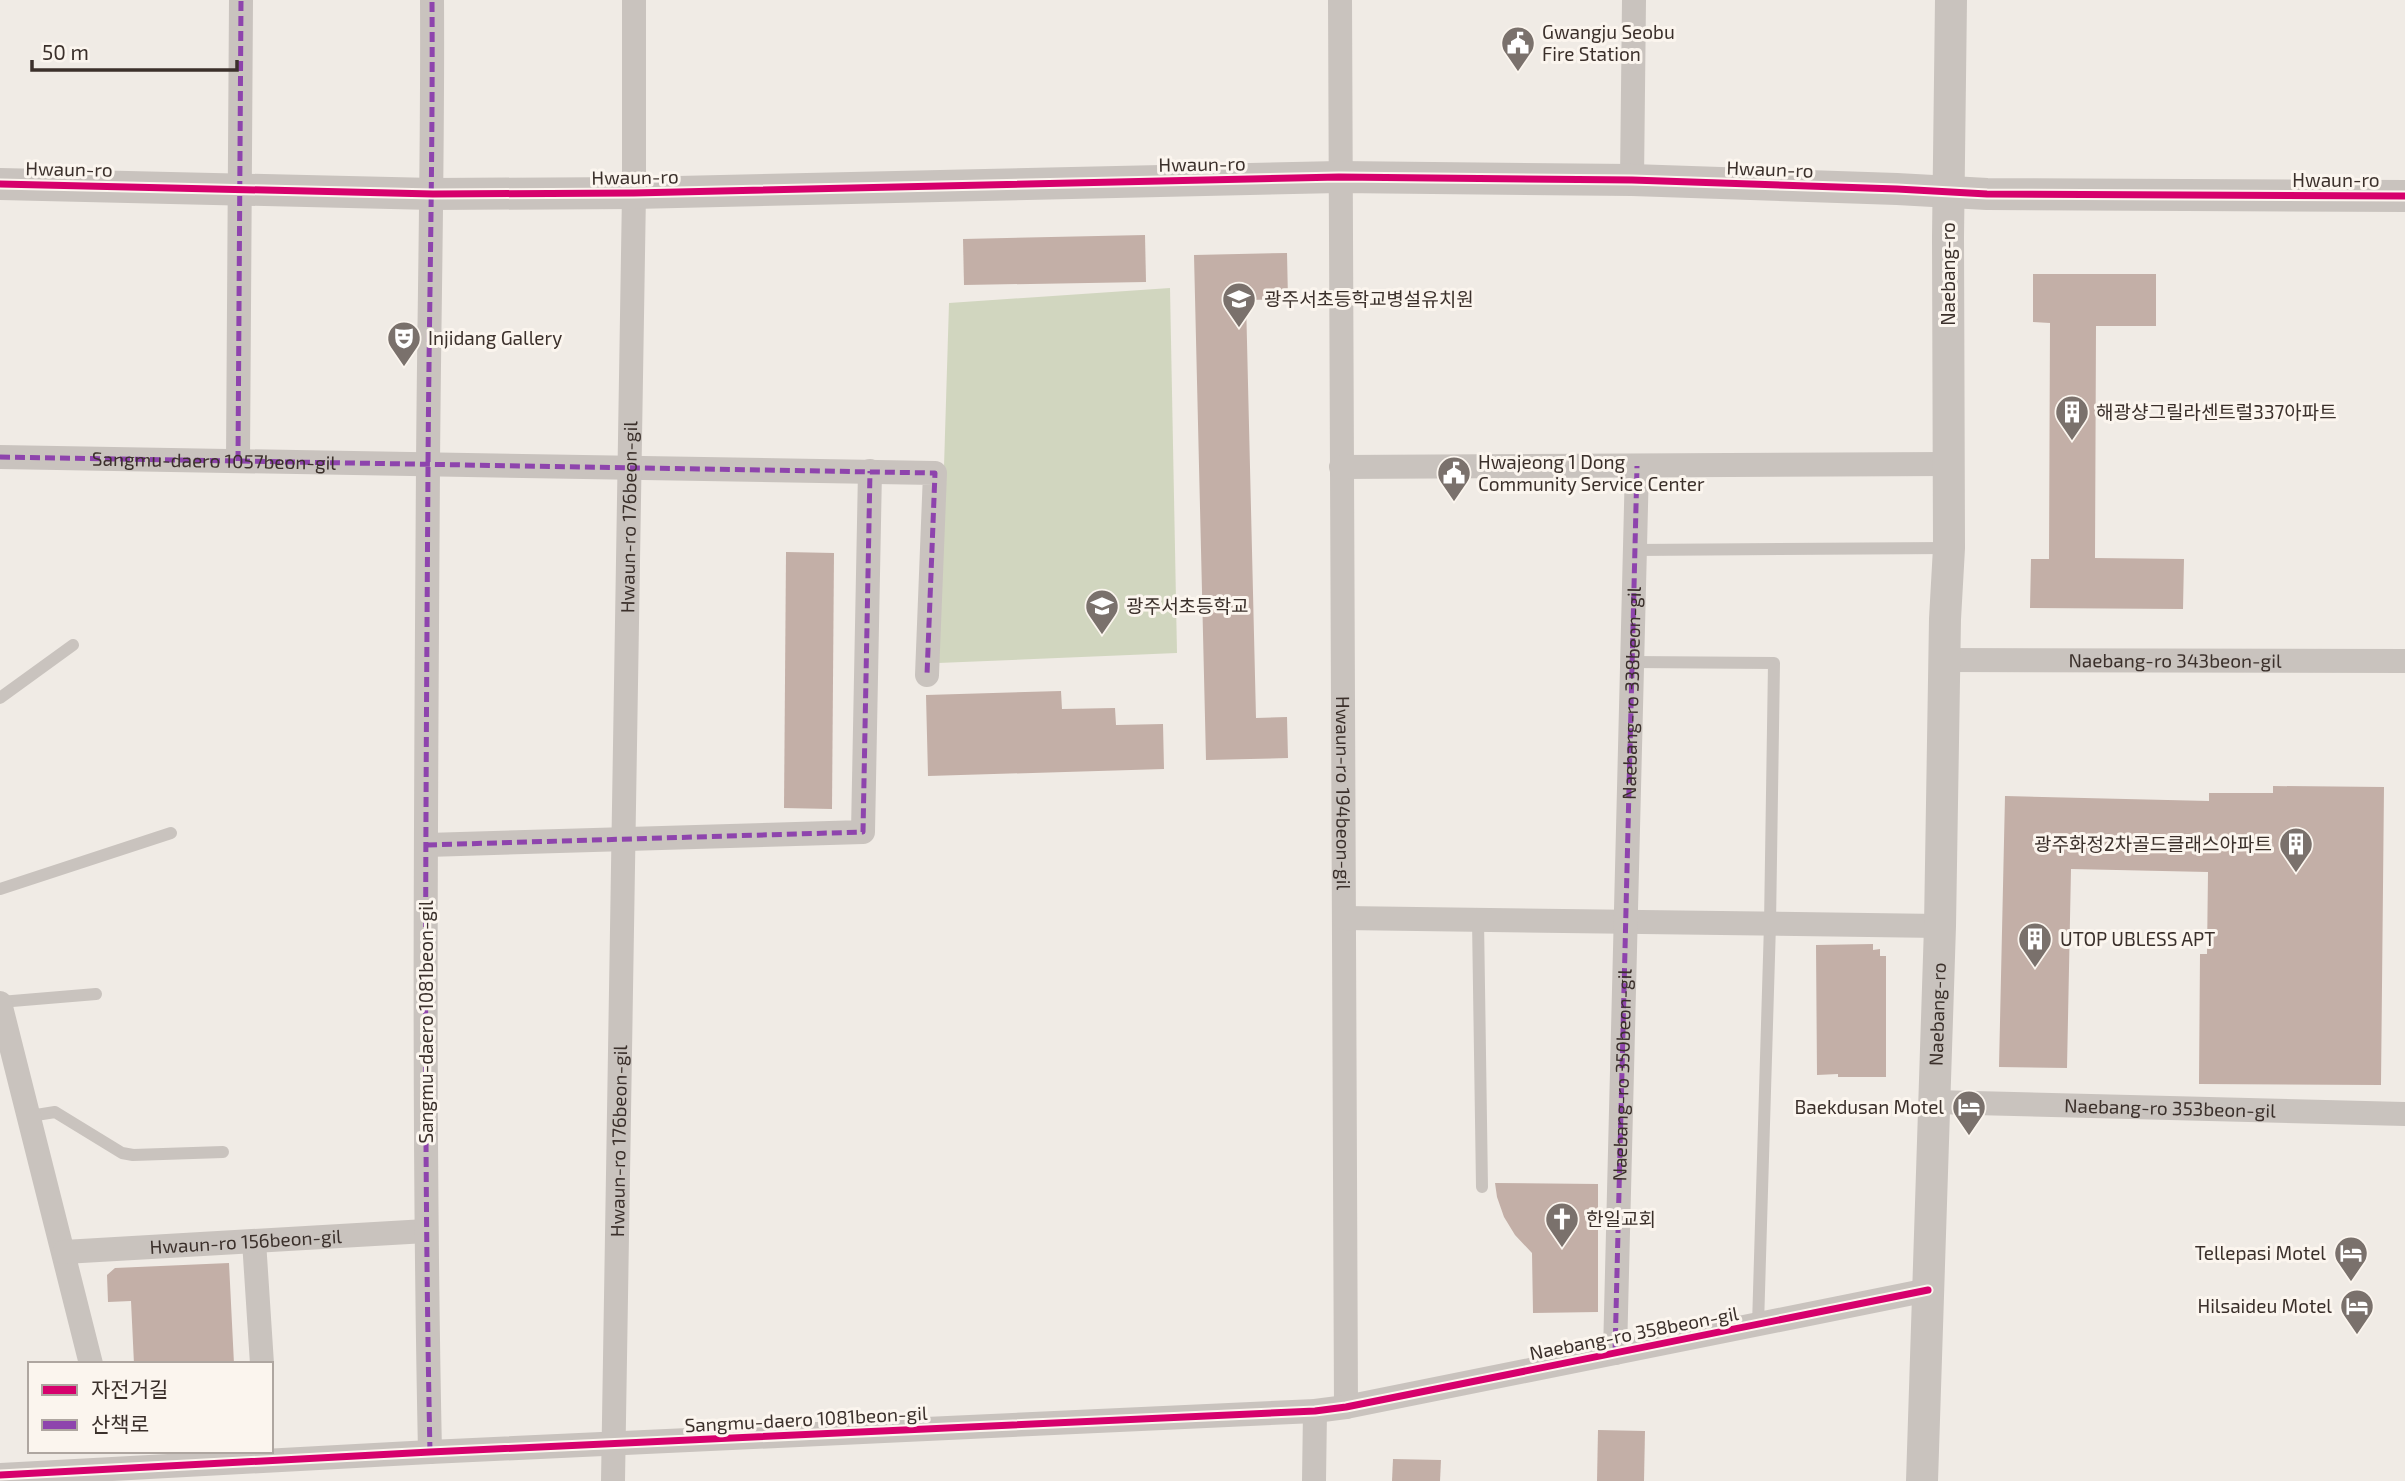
<svg xmlns="http://www.w3.org/2000/svg" width="2405" height="1481" viewBox="0 0 2405 1481" font-family="'Exo 2','Noto Sans KR',sans-serif">
	<style>
		.green { fill: #d1d6bf }
		.building { fill: #c3afa7 }
		.lines { fill: none; stroke-linecap: round; stroke-linejoin: round }
		.service { stroke: #c9c3be; stroke-width: 12 }
		.minor { stroke: #c9c3be; stroke-width: 24 }
		.tertiary { stroke: #c9c3be; stroke-width: 32 }
		.quiet { stroke: #8e44ad; stroke-width: 5; stroke-dasharray: 10 5; stroke-linecap: butt }
		.cycleway-casing { stroke: #fbf5ee; stroke-width: 11 }
		.cycleway { stroke: #d6006c; stroke-width: 7 }
		.labels { text-anchor: middle; stroke-width: 6; stroke-linejoin: round; paint-order: stroke }
		.poi-label { font-size: 19px; fill: #3b302b; stroke: #fbf5ee; text-anchor: start }
		.street-label { font-size: 19px; fill: #3b302b; stroke: #fbf5ee }
	</style>
	<rect width="100%" height="100%" fill="#f0ebe5"/>
	<polygon class="green" points="1170,288 1177,653 938,663 949,303"/>
	<g class="building">
		<polygon points="1145,235 1146,282 964,285 963,239"/>
		<polygon points="1287,253 1288,299 1246,300 1256,718 1287,717 1288,758 1206,760 1194,255"/>
		<polygon points="2033,274 2156,274 2156,326 2096,326 2095,558 2184,559 2183,609 2030,608 2031,559 2049,559 2050,323 2033,322"/>
		<polygon points="786,552 834,553 832,809 784,808"/>
		<polygon points="1061,691 1062,709 1115,708 1116,725 1163,724 1164,769 928,776 926,695"/>
		<polygon points="2273,786 2384,787 2381,1085 2199,1084 2200,954 2207,954 2208,872 2071,869 2067,1068 1999,1067 2005,796 2209,801 2209,793 2273,793"/>
		<polygon points="1873,944 1873,950 1880,949 1880,956 1886,956 1886,1077 1838,1077 1838,1074 1817,1075 1816,945"/>
		<polygon points="1495,1183 1598,1184 1598,1312 1533,1313 1532,1253 1515,1235 1504,1217 1497,1197"/>
		<polygon points="229,1263 234,1364 134,1364 131,1301 108,1302 107,1275 115,1268"/>
		<polygon points="1598,1430 1645,1431 1644,1481 1597,1481"/>
		<polygon points="1393,1459 1441,1460 1440,1481 1392,1481"/>
	</g>
	<g class="lines">
		<g class="service">
			<polyline points="1634,550 1948,548"/>
			<polyline points="1632,662 1774,663 1770,924 1758,1325"/>
			<polyline points="0,698 73,645"/>
			<polyline points="0,889 171,833"/>
			<polyline points="1478,920 1482,1187"/>
			<polyline points="0,1002 96,994"/>
			<polyline points="30,1116 55,1112 122,1153 133,1155 223,1152"/>
		</g>
		<g class="minor">
			<path id="s1" d="M1340 0 1346 1407"/>
			<polyline points="1632,180 1634,0"/>
			<path id="s2" d="M0 457 935 473 927 675"/>
			<polyline points="238,461 241,0"/>
			<polyline points="1341,467 1948,464"/>
			<path id="s3" d="M1944 660 2405 661"/>
			<polyline points="427,845 863,832 870,471"/>
			<polyline points="1344,918 1940,926"/>
			<polyline points="0,1003 91,1364"/>
			<path id="s4" d="M1934 1102 2405 1114"/>
			<polyline points="254,1241 262,1364"/>
			<path id="s5" d="M64 1252 426 1231"/>
			<path id="s6" d="M1615 1353 1637 466"/>
			<path d="M430 1452C423 1124 426 795 428 467 429 311 433 156 432 0"/>
			<polyline points="0,1475 430,1452 1315,1411 1346,1407 1928,1290"/>
			<path id="s7" d="M613 1481 634 193V0"/>
			<polyline points="1314,1481 1315,1411"/>
		</g>
		<g class="tertiary">
			<polyline points="0,184 433,194 634,193 1339,177 1632,180 1897,189 1987,194 2405,196"/>
			<path id="s8" d="M1922 1481 1940 926 1945 619 1949 548 1948 237 1951 0"/>
		</g>
		<g class="quiet">
			<polyline points="0,457 935,473 927,675"/>
			<polyline points="238,461 241,0"/>
			<polyline points="427,845 863,832 870,471"/>
			<polyline points="1615,1353 1637,466"/>
			<path d="M430 1452C423 1124 426 795 428 467 429 311 433 156 432 0"/>
		</g>
		<g class="cycleway-casing">
			<g id="cycleway">
				<polyline points="0,184 433,194 634,193 1339,177 1632,180 1897,189 1987,194 2405,196"/>
				<polyline points="0,1475 430,1452 1315,1411 1346,1407 1928,1290"/>
			</g>
		</g>
		<use href="#cycleway" class="cycleway"/>
	</g>
	<defs>
		<g id="civic-pin" transform="scale(1.75)"><path d="M0 17L-7.5 6A9.5 9.5 0 1 1 7.5 6Z" fill="#7a716c" stroke="#fbf5ee"/><path d="M-.6-6.5H3V-4.5H.6V-3L4-1V1h2V6H-6V1h2V-1L-.6-3ZM-1.2 2.5V6h2.4V2.5Z" fill="#fff"/></g>
		<g id="school-pin" transform="scale(1.75)"><path d="M0 17L-7.5 6A9.5 9.5 0 1 1 7.5 6Z" fill="#7a716c" stroke="#fbf5ee"/><path d="M0-5L7-2L0 1L-7-2ZM-4 1L0 2.5L4 1V4Q0 6-4 4Z" fill="#fff"/></g>
		<g id="theatre-pin" transform="scale(1.75)"><path d="M0 17L-7.5 6A9.5 9.5 0 1 1 7.5 6Z" fill="#7a716c" stroke="#fbf5ee"/><path d="M-5-5.5Q0-4 5-5.5V0Q5 5 0 6Q-5 5-5 0ZM-3.3-2.5H-1v1.5H-3.3ZM1-2.5H3.3v1.5H1ZM-2.8 1Q0 5.5 2.8 1Z" fill="#fff"/></g>
		<g id="building-pin" transform="scale(1.75)"><path d="M0 17L-7.5 6A9.5 9.5 0 1 1 7.5 6Z" fill="#7a716c" stroke="#fbf5ee"/><path d="M-4-6H4V6H1V3H-1V6H-4ZM-2.5-4.3h1.7v1.8h-1.7ZM.8-4.3h1.7v1.8H.8ZM-2.5-1h1.7V.8h-1.7ZM.8-1h1.7V.8H.8Z" fill="#fff"/></g>
		<g id="hotel-pin" transform="scale(1.75)"><path d="M0 17L-7.5 6A9.5 9.5 0 1 1 7.5 6Z" fill="#7a716c" stroke="#fbf5ee"/><path d="M-6-4.5h1.5V1H6V5H4.5V3h-9V5H-6ZM-4 0a1.8 1.8 0 1 1 3.6 0ZM.5 0V-2.5h3Q6-2.5 6 0Z" fill="#fff"/></g>
		<g id="church-pin" transform="scale(1.75)"><path d="M0 17L-7.5 6A9.5 9.5 0 1 1 7.5 6Z" fill="#7a716c" stroke="#fbf5ee"/><path d="M-1.2-6h2.4v3.5h3.3v2.4h-3.3V6h-2.4V-.1h-3.3v-2.4h3.3Z" fill="#fff"/></g>
	</defs>
	<g fill-rule="evenodd">
		<use href="#civic-pin" x="1518" y="43"/>
		<use href="#school-pin" x="1239" y="299"/>
		<use href="#theatre-pin" x="404" y="338"/>
		<use href="#building-pin" x="2072" y="412"/>
		<use href="#civic-pin" x="1454" y="473"/>
		<use href="#school-pin" x="1102" y="606"/>
		<use href="#building-pin" x="2296" y="844"/>
		<use href="#building-pin" x="2035" y="939"/>
		<use href="#hotel-pin" x="1969" y="1107"/>
		<use href="#church-pin" x="1562" y="1219"/>
		<use href="#hotel-pin" x="2351" y="1253"/>
		<use href="#hotel-pin" x="2357" y="1306"/>
	</g>
	<g class="labels">
		<g class="poi-label">
			<text x="1542" y="39">Gwangju Seobu<tspan x="1542" dy="22">Fire Station</tspan></text>
			<text x="1264" y="306">광주서초등학교병설유치원</text>
			<text x="428" y="345">Injidang Gallery</text>
			<text x="2096" y="419">해광샹그릴라센트럴337아파트</text>
			<text x="1478" y="469">Hwajeong 1 Dong<tspan x="1478" dy="22">Community Service Center</tspan></text>
			<text x="1126" y="613">광주서초등학교</text>
			<text x="2272" y="851" text-anchor="end">광주화정2차골드클래스아파트</text>
			<text x="2060" y="946">UTOP UBLESS APT</text>
			<text x="1944" y="1114" text-anchor="end">Baekdusan Motel</text>
			<text x="1586" y="1226">한일교회</text>
			<text x="2326" y="1260" text-anchor="end">Tellepasi Motel</text>
			<text x="2332" y="1313" text-anchor="end">Hilsaideu Motel</text>
		</g>
		<g class="street-label">
			<text transform="translate(1202 164) rotate(-1)" y="7">Hwaun-ro</text>
			<text transform="translate(69 169) rotate(1)" y="7">Hwaun-ro</text>
			<text transform="translate(1770 169) rotate(2)" y="7">Hwaun-ro</text>
			<text transform="translate(635 177) rotate(-1)" y="7">Hwaun-ro</text>
			<text x="2336" y="187">Hwaun-ro</text>
			<text transform="translate(1948 274) rotate(-90)" y="7">Naebang-ro</text>
			<text dy="7" stroke="none"><textPath href="#s2" startOffset="214">Sangmu-daero 1057beon-gil</textPath></text>
			<text dy="7" stroke="none"><textPath href="#s7" startOffset="964">Hwaun-ro 176beon-gil</textPath></text>
			<text dy="7" stroke="none"><textPath href="#s3" startOffset="231">Naebang-ro 343beon-gil</textPath></text>
			<text dy="7" stroke="none"><textPath href="#s6" startOffset="660">Naebang-ro 338beon-gil</textPath></text>
			<text dy="7" stroke="none"><textPath href="#s1" startOffset="793">Hwaun-ro 194beon-gil</textPath></text>
			<text dy="7" stroke="none"><textPath href="#s8" startOffset="467">Naebang-ro</textPath></text>
			<text transform="translate(426 1022) rotate(-90)" y="7">Sangmu-daero 1081beon-gil</text>
			<text dy="7" stroke="none"><textPath href="#s6" startOffset="278">Naebang-ro 350beon-gil</textPath></text>
			<text dy="7" stroke="none"><textPath href="#s4" startOffset="236">Naebang-ro 353beon-gil</textPath></text>
			<text dy="7" stroke="none"><textPath href="#s7" startOffset="340">Hwaun-ro 176beon-gil</textPath></text>
			<text dy="7" stroke="none"><textPath href="#s5" startOffset="182">Hwaun-ro 156beon-gil</textPath></text>
			<text transform="translate(1634 1333) rotate(-11)" y="7">Naebang-ro 358beon-gil</text>
			<text transform="translate(806 1419) rotate(-3)" y="7">Sangmu-daero 1081beon-gil</text>
		</g>
	</g>
	<rect x="28" y="1362" width="245" height="91" fill="#fbf5ee" stroke="#aea6a0" stroke-width="2"/>
	<rect x="42" y="1385" width="35" height="10" fill="#d6006c" stroke="#aea6a0" stroke-width="2"/>
	<text x="91" y="1397" font-size="21" fill="#3b302b">자전거길</text>
	<rect x="42" y="1420" width="35" height="10" fill="#8e44ad" stroke="#aea6a0" stroke-width="2"/>
	<text x="91" y="1432" font-size="21" fill="#3b302b">산책로</text>
	<path d="M32 60v10h205v-10" fill="none" stroke="#3b302b" stroke-width="3.5"/>
	<text x="42" y="60" font-size="21" fill="#3b302b" stroke="#fbf5ee" stroke-width="5" paint-order="stroke">50 m</text>
</svg>
